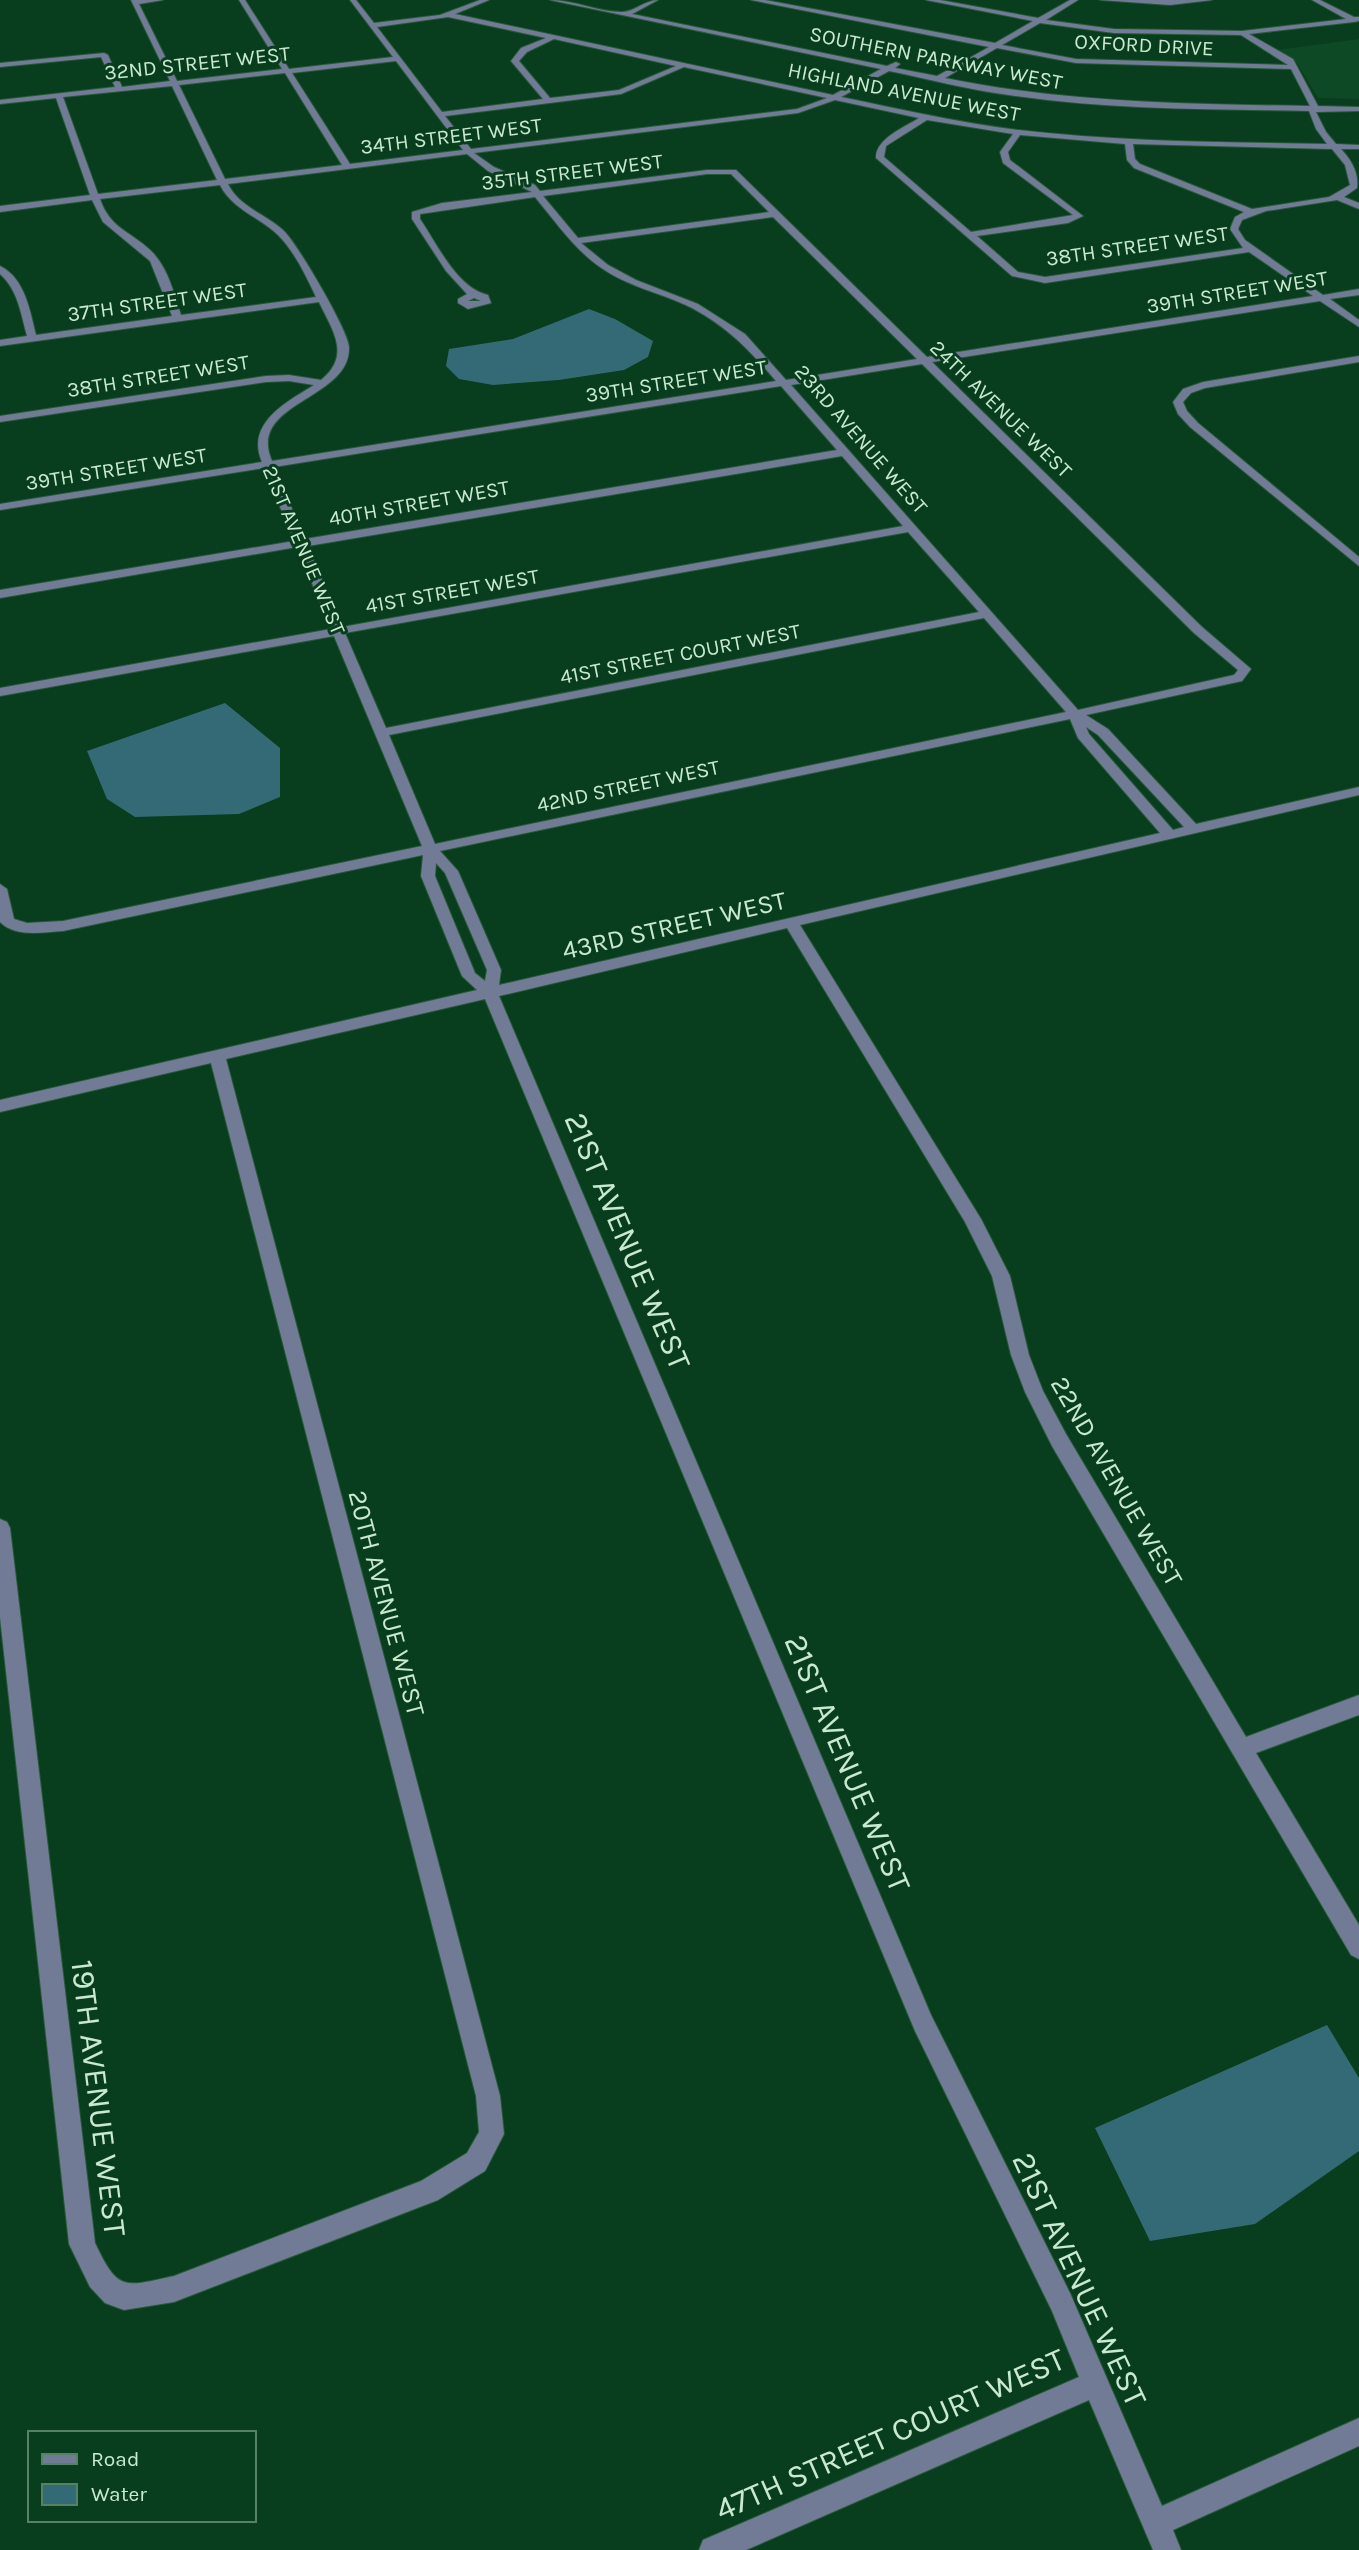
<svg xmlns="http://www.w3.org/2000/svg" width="1359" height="2550" viewBox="0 0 1359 2550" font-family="Karla,sans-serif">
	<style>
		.built { fill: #0e4925 }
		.water { fill: #346a75 }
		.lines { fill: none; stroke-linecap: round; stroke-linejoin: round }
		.minor-casing { stroke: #27593a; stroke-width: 2 }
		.minor { fill: #727b96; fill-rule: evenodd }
		.labels { text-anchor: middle; stroke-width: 6; stroke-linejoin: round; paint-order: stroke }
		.far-street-label { font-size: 21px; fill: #c9e9d0; stroke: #083d1d }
		.street-label { font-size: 26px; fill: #c9e9d0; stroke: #083d1d }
		.near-street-label { font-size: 32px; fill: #c9e9d0; stroke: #083d1d }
	</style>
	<rect width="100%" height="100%" fill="#083d1d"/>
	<polygon class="built" points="1359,39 1359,99 1318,98 1297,63 1278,50"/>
	<g class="water">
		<polygon points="589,309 615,319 653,341 648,357 624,370 559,380 493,385 459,379 446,366 449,349 513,339"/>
		<polygon points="225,703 280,748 280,797 239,814 135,817 107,799 87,751"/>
		<polygon points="1327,2025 1359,2078 1359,2151 1255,2224 1150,2241 1095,2128"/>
	</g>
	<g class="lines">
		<g class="minor-casing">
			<g id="minor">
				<path d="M131 0H163L139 4 177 81 282 69 239 0H245L289 69 393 57 350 0H356L374 23 440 15 480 0H489L455 14 833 95 881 69 550 0C574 0 598 12 622 12 634 12 645 0 658 0L632 14 887 66 896 62 900 64 895 68 937 76 989 47 751 0H765L995 43 1033 21 926 0H940L1038 18 1070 0H1078L1046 20 1114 29 1242 31 1346 19 1312 0H1320L1354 17H1359V21L1354 22 1249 34 1293 59 1318 106 1359 107V111L1316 112 1326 132 1336 144 1359 145V149H1341C1351 160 1359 172 1357 188L1344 197 1359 203V209L1337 200 1266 211 1242 220 1238 229 1245 240 1323 295 1359 289V295L1330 299 1359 320V327L1320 301 932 362 1202 627 1251 669 1242 681 1086 715 1108 729 1196 824 1359 787V795L800 925 981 1219 1010 1276 1029 1355 1043 1391 1066 1434 1246 1737 1359 1695V1715L1256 1753 1359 1925V1959L1351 1955 1052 1446 1025 1392 1011 1355 992 1276 965 1222 787 928 499 996 931 2015 1070 2293 1162 2506 1359 2418V2446L1173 2530 1181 2550H1153L1089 2400 746 2550H699L703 2540 1079 2377 1052 2311 915 2031 485 999 226 1059 500 2096 504 2134 485 2171 438 2200 174 2302 124 2310 105 2303 90 2287 69 2244 0 1617V1519L7 1522 10 1528 95 2243C118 2292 124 2287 174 2276L421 2181 467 2153 479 2132 476 2096 211 1063 0 1112V1100L477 990 462 976 421 876 423 855 63 931C43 932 16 938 0 922V884L7 889 14 919 27 923 63 921 422 846 334 636 0 696V688L331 629 297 547 0 598V590L294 541 264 468 0 510V504L262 462C245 423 287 402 314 385L289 381 266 382 0 422V416L266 376 289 375 321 380C352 355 332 330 319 302L0 346V340L27 336C21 314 18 290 0 274V266C25 278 30 311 36 335L172 316 150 261 103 222 92 200 0 212V206L90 195 56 98 0 104V100L115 87 101 57 0 67V63L104 53 108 55 122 87 170 81ZM448 17 546 38 521 48 511 61 543 99 442 112 377 27ZM1040 23 1114 33 1241 35 1288 65 1076 59 1002 45ZM554 39 676 66 619 90 550 98 519 61 527 52ZM997 48 1076 63 1291 69 1310 106C1187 104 1066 103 945 78ZM396 61 463 150 350 164 292 73ZM684 67 827 98 797 109 471 149 445 116 621 94ZM889 71C929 79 969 90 1009 95 1108 110 1210 109 1309 111L1316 129 1327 144C1224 142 1121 142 1019 130 959 123 900 109 841 97ZM285 73 342 165 225 179 179 85ZM172 86 217 180 98 194 63 97ZM835 100 919 118C905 127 875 139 876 158L1012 276 1045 283 1249 252 1313 296 927 357 736 170H707L540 191 535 185 494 167 474 153 798 113ZM927 120 1013 134 1000 152 1003 163 1073 215 971 232 884 157 886 146ZM1020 135 1125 144 1127 160 1134 168 1244 212 1235 217 1230 229 1243 248 1045 277 1018 272 977 236 1068 223 1083 216 1010 160 1008 152ZM1133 144 1332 149 1345 165 1350 185 1329 197 1252 209 1140 164 1135 159ZM467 154 488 171 532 192 442 203 412 212V219L446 271 467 294 458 299V303L468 309 491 303 488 295C457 288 437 244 420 219V214L535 197C556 222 573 248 600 267 628 287 662 293 692 308 728 327 750 351 776 381L272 461C246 402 351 400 349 347 348 330 298 245 284 231 266 214 239 207 228 184ZM707 174H731L769 212 578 238 543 196ZM220 185C232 209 259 217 278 235 295 252 306 276 316 297L181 315C174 294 169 271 154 254 134 232 111 231 100 199ZM773 217 917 359 786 380 745 334 698 304 636 280 608 265 581 243ZM474 298 481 301H468ZM922 364 1194 633 1238 670 1234 675 1078 710 791 385ZM781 386 837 450 305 539 274 467ZM842 456 903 526 342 627 308 546ZM908 532 979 612 386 728 345 633ZM984 618 1066 712 435 844 389 735ZM1070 719 1078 738 1160 833 499 985 501 970 458 871 440 851ZM1086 727 1098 735 1184 827 1173 830 1089 734ZM436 863 445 873 487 970 485 981 475 973 435 876Z"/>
				<polygon points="1100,0 1212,0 1170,5"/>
				<polygon points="1359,356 1359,362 1205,388 1191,393 1183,402 1187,411 1198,423 1359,557 1359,566 1190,427 1178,414 1173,402 1183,389 1203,382"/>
			</g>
		</g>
		<use href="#minor" class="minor"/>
	</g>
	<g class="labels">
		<g class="far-street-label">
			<text transform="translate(1144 45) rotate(3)" y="7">OXFORD DRIVE</text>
			<text transform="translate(936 58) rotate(11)" y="7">SOUTHERN PARKWAY WEST</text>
			<text transform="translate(197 63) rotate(-6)" y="7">32ND STREET WEST</text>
			<text transform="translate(904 92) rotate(11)" y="7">HIGHLAND AVENUE WEST</text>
			<text transform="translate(451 136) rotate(-7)" y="7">34TH STREET WEST</text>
			<text transform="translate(572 172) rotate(-7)" y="7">35TH STREET WEST</text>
			<text transform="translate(1137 246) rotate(-8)" y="7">38TH STREET WEST</text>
			<text transform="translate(1237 292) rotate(-9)" y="7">39TH STREET WEST</text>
			<text transform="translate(157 302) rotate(-8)" y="7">37TH STREET WEST</text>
			<text transform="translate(158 376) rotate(-9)" y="7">38TH STREET WEST</text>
			<text transform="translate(676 381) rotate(-9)" y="7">39TH STREET WEST</text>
			<text transform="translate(1001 409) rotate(44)" y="7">24TH AVENUE WEST</text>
			<text transform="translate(861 439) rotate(49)" y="7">23RD AVENUE WEST</text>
			<text transform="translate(116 469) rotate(-9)" y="7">39TH STREET WEST</text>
			<text transform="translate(419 503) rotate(-10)" y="7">40TH STREET WEST</text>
			<text transform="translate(304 550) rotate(67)" y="7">21ST AVENUE WEST</text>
			<text transform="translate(452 591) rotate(-10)" y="7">41ST STREET WEST</text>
			<text transform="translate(680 654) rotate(-11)" y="7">41ST STREET COURT WEST</text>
			<text transform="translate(628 786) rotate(-12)" y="7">42ND STREET WEST</text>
		</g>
		<g class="street-label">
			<text transform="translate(674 925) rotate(-13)" y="9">43RD STREET WEST</text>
			<text transform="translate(1117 1481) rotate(60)" y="9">22ND AVENUE WEST</text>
			<text transform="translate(387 1603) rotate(75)" y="9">20TH AVENUE WEST</text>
		</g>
		<g class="near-street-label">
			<text transform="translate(628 1241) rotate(67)" y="11">21ST AVENUE WEST</text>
			<text transform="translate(848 1763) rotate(67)" y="11">21ST AVENUE WEST</text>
			<text transform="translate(99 2098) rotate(83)" y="11">19TH AVENUE WEST</text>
			<text transform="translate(1080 2279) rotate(65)" y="11">21ST AVENUE WEST</text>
			<text transform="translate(890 2434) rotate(-24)" y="11">47TH STREET COURT WEST</text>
		</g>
	</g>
	<rect x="28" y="2431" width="228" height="91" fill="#083d1d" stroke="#558265" stroke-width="2"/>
	<rect x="42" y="2454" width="35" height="10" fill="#727b96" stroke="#558265" stroke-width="2"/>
	<text x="91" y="2466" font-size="21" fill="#c9e9d0">Road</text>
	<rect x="42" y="2484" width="35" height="21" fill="#346a75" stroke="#558265" stroke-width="2"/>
	<text x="91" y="2501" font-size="21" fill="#c9e9d0">Water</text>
</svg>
